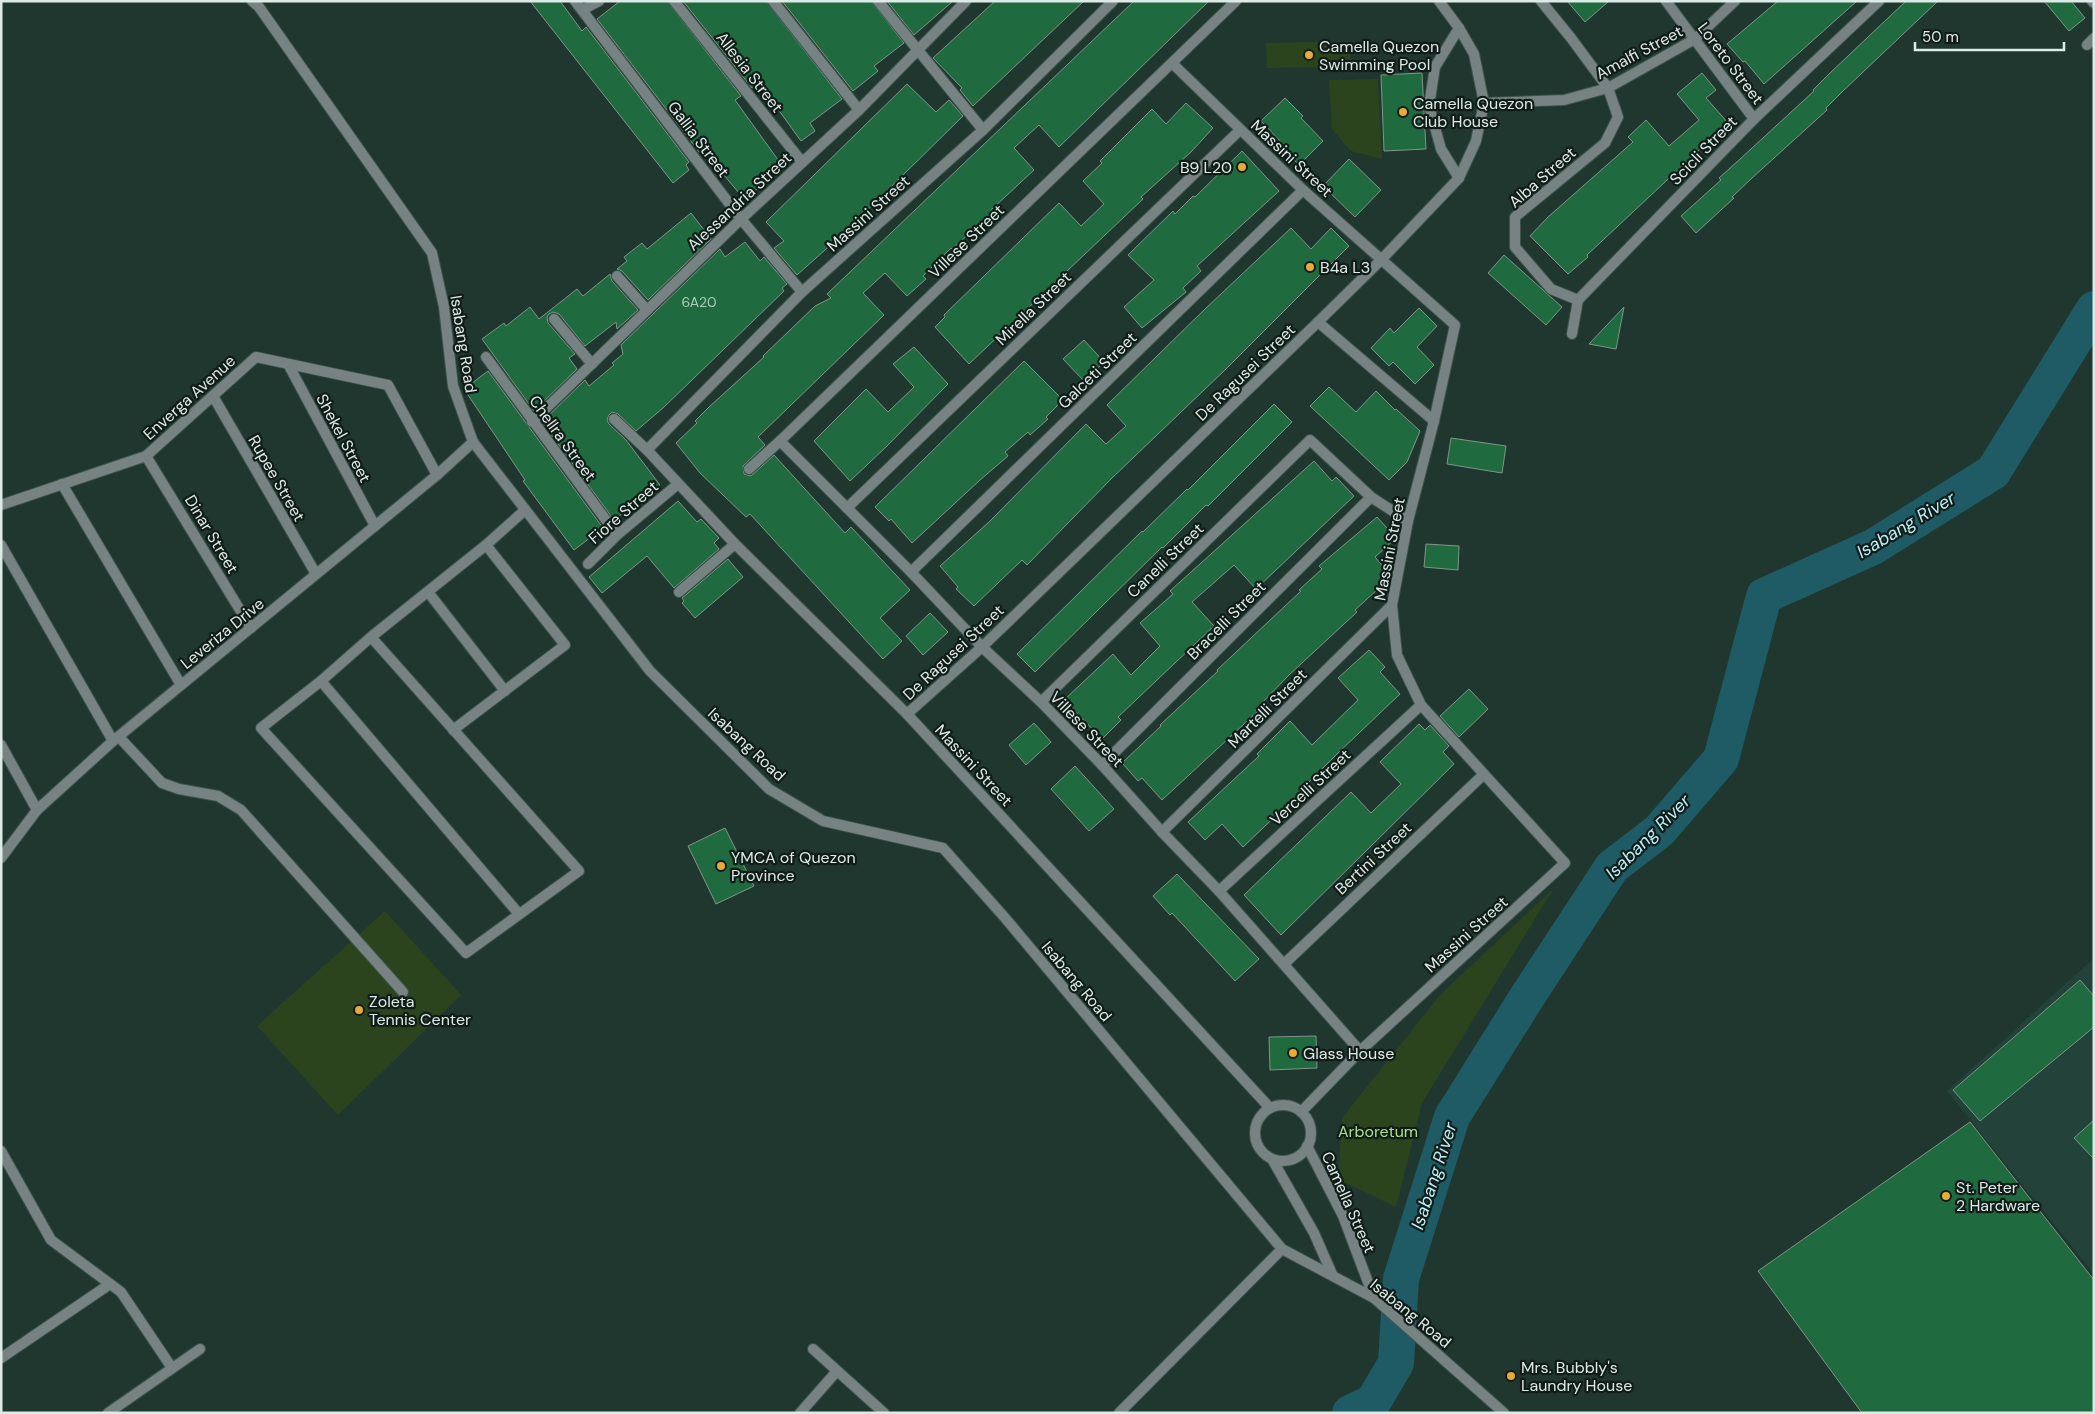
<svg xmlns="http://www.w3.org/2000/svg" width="2095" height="1414" viewBox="0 0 2095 1414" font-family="'DM Sans',sans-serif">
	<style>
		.built { fill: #23433a }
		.green { fill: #2c441d }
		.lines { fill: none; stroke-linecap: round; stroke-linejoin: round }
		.river { stroke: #1f5b64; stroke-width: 36 }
		.building { fill: #1f6b3f; stroke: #819586 }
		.service-casing { stroke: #3d544c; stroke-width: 12 }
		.minor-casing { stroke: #3d544c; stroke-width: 12 }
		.service { stroke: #778382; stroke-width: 10 }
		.minor { stroke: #778382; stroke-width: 10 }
		.poi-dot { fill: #e8ab37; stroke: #111c18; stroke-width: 2 }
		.labels { text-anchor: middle; stroke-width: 4.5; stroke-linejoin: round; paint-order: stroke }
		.number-label { font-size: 14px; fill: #aecbbc }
		.poi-label { font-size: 16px; fill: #ddebe6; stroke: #111c18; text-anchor: start }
		.street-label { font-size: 16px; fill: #ddebe6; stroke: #111c18 }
		.park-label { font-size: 16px; fill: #a8e187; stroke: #111c18 }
		.water-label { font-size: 18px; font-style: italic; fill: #baedf6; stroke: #111c18 }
	</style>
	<rect width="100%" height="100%" fill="#1f372f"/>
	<polygon class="built" points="2094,958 2094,1274 1947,1091"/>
	<g class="green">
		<polygon points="1350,41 1351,66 1267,68 1266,43"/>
		<polygon points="1378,79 1382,159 1351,151 1332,129 1329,80"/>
		<polygon points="1554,888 1422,1103 1396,1207 1338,1179 1342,1118 1440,995"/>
		<polygon points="385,911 461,995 338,1115 257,1026"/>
	</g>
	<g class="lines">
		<polyline class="river" points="1350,1413 1373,1402 1396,1363 1401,1279 1452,1117 1527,997 1612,867 1659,831 1721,759 1764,596 1873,547 1993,472 2094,309"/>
	</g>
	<g class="building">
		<polygon points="530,1 560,1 582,31 586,27 689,162 686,165 689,170 673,183"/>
		<polygon points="620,1 667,1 741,96 735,100 781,164 758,182 761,186 744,199 708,156 705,158 700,153 597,19"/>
		<polygon points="683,1 766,1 842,99 810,123 815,131 801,141 759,83 752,88"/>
		<polygon points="782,1 871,1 904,43 874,66 878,71 853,91"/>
		<polygon points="887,1 953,1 914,35"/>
		<polygon points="995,1 1084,1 973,106 960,90 962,88 933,58"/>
		<polygon points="1134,1 1209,1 1059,147 1039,125 1014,148 1034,170 991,210 992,212 970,233 952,249 951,248 923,276 926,279 907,296 885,273 863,293 884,315 758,437 765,445 743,466 744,474 751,476 774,455 845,533 851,527 910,590 880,618 902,641 883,659 750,514 746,517 700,473 676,443 697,423 695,421 709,407 764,357 763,356 815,306 831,298 827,294"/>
		<polygon points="1567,1 1609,1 1585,22"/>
		<polygon points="1778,1 1857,1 1764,84 1745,61 1743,62 1727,44"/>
		<polygon points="1906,1 1938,1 1843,91 1826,108 1827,110 1752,178 1732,197 1734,198 1696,233 1681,216 1721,180 1719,178 1739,160 1814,91 1813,90 1829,74"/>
		<polygon points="2044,1 2071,1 2085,18 2069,31"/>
		<polygon points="1422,73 1426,149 1384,151 1381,75"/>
		<polygon points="1702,73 1716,90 1706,98 1728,123 1587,255 1588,257 1568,274 1530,236 1548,217 1633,142 1628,137 1646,120 1669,146 1699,120 1677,94"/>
		<polygon points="907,84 936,112 949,100 963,116 844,233 797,275 774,248 784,241 766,222"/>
		<polygon points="1285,98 1303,116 1301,118 1323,141 1299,165 1281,146 1283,144 1261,121"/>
		<polygon points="1186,103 1213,128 1191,152 1141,197 1143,199 969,364 935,327 945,317 944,315 1059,203 1081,226 1104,204 1083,181 1102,163 1100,161 1152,109 1166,124"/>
		<polygon points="1242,151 1279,191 1197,266 1201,271 1183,288 1186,292 1142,328 1124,307 1154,280 1128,255 1173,211 1175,214 1193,196 1195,197"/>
		<polygon points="1349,159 1381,190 1355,217 1323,186"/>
		<polygon points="691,213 711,239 648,300 622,271 617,269 627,261 624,257 642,243 647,249"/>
		<polygon points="1291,228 1311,249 1331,228 1349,246 1226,369 1112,478 1027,565 1022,560 974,606 956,589 958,587 940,566 990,521 1086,424 1106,444 1126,426 1107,405 1205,309"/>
		<polygon points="745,242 760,261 764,257 787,284 782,288 784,291 663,408 636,431 618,414 612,412 609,415 607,420 609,424 626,440 660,485 614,520 542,422 585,380 589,386 614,365 612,363 623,354 621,345 720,249 725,257"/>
		<polygon points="1504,255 1562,307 1546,325 1488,273"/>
		<polygon points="610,274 612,281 638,310 617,329 616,322 585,346 559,314 553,312 549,314 547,317 548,323 575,354 569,358 577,369 534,411 482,339 504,323 506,326 530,307 539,319 577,289 583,296"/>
		<polygon points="1624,307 1616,349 1589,344"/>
		<polygon points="1419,308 1437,326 1417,347 1434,365 1415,384 1393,362 1389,366 1371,348 1390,328 1394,333"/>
		<polygon points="1084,340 1104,362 1084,381 1063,359"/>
		<polygon points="914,347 948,384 887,446 850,481 814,441 866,389 888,412 914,387 893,364"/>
		<polygon points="1024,361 1063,400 1046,417 1048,419 1030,435 1028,432 1005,452 1008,456 980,480 912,543 891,519 889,521 875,507"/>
		<polygon points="488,371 603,528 574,550 523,481 525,480 464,389"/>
		<polygon points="1329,387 1356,412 1376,391 1395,410 1396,409 1420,431 1407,462 1389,480 1310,406"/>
		<polygon points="1274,404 1292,422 1208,506 1206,505 1163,548 1162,547 1035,672 1017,654 1142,531 1143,532 1187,489 1188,490"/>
		<polygon points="1451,438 1506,446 1502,473 1447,464"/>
		<polygon points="1314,461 1332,481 1336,477 1354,496 1256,589 1234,565 1192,602 1214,626 1118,717 1121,720 1102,739 1064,700 1113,654 1131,675 1160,646 1140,623 1173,594 1170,591"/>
		<polygon points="678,501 697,522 701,519 719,538 714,543 719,549 674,588 647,556 602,593 589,577"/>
		<polygon points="1377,517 1396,538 1375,557 1391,576 1390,578 1355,610 1357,612 1289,675 1255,710 1257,712 1162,800 1142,778 1138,781 1122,763 1161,726 1160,725 1218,671 1217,670 1301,591 1299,590 1322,569 1319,566"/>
		<polygon points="1426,544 1459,546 1458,570 1424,567"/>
		<polygon points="728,559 743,577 695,618 682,603 684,601 682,598"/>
		<polygon points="930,613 948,632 923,655 906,636"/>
		<polygon points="1369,650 1385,667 1380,672 1400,694 1339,752 1304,787 1305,788 1243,847 1222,824 1205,840 1188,822 1259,756 1257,754 1290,721 1312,745 1358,700 1338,678"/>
		<polygon points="1469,689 1488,709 1459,737 1440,716"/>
		<polygon points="1034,723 1051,742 1026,765 1009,745"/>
		<polygon points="1419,724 1425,730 1430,725 1449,746 1443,752 1454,764 1281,935 1244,895 1351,792 1371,813 1401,784 1380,762"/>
		<polygon points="1075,766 1114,809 1089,831 1051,789"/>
		<polygon points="725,828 754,886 716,904 688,846"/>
		<polygon points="1177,874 1259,959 1235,981 1172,913 1170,915 1153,896"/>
		<polygon points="2080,980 2094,996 2094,1027 1980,1121 1953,1090"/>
		<polygon points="1316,1036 1317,1068 1270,1070 1269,1037"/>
		<polygon points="2094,1120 2094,1159 2074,1138"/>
		<polygon points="1970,1122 2094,1280 2094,1413 1862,1413 1758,1271"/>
	</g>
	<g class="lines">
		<g class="service-casing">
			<g id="service">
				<polyline points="1459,178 1441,149 1429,106 1435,67 1459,28"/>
				<polyline points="119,737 162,783 179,789 218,796 241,810 403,992"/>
				<polyline points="1119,1413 1282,1249"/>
			</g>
		</g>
		<g class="minor-casing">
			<g id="minor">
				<polyline points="252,1 259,7 432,253 444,307 453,386 473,442 650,671 769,789 823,821 943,848 1006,919 1282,1249 1374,1298 1504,1413"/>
				<polyline points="575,1 741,219 802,292"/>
				<polyline points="674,1 802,162"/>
				<polyline points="773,1 859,110"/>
				<polyline points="878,1 983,130"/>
				<polyline points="1236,1 780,441 911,572 982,647 1041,702 1102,765 1162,832 1219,891 1360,1051"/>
				<polyline points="1541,1 1571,38 1608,88 1618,117 1605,143 1515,217 1515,247 1551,289 1578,300"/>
				<polyline points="1666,1 1754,119"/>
				<polyline points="2092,1 2094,3"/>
				<polyline points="582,10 599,1"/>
				<polyline points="2087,45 2094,38"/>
				<polyline points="1173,64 1303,190 1455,325 1434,421 1408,521 1392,605 1397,655 1421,705 1565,863 1360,1051 1301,1112"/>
				<polyline points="1484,103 1564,100 1608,88 1695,39 1735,1"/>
				<polyline points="617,276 647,310"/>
				<polyline points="554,319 592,364"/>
				<polyline points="1318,322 1434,421"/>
				<polyline points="1572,334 1578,300 1754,119 1879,1"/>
				<polyline points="486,357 617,535"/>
				<polyline points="288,364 375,526"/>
				<polyline points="213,396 316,574"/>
				<polyline points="614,419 647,450 735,544 907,714 1270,1108"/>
				<polyline points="532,422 741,219 859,110 966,1"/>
				<polyline points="647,450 802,292 983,130 1113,1"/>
				<polyline points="146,456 251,628"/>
				<polyline points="749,469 780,441"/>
				<polyline points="62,484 181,685"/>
				<polyline points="1,505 146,456 256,357 388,385 437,475"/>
				<polyline points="847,508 1240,130"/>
				<polyline points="1,545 113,741"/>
				<polyline points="588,564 617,535 678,484"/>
				<polyline points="911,572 1303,190"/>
				<polyline points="428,592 505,691"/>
				<polyline points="679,592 735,544"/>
				<polyline points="371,637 579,871 466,953 261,728 321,681 371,637 486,545 525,510"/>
				<polyline points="321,681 519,914"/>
				<polyline points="1041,702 1310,440 1371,497 1408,521"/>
				<polyline points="907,714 982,647 1318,322 1381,260 1459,178 1476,141 1484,103 1474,54 1459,28 1439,1"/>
				<polyline points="453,730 565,645 486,545"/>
				<polyline points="1,745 37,810"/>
				<polyline points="1102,765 1371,497"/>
				<polyline points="1162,832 1392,605"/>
				<polyline points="1,858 37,810 113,741 437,475 473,442"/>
				<polyline points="1219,891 1421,705"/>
				<polyline points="1284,964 1483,775"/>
				<circle cx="1283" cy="1133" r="28"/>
				<polyline points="1307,1146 1343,1216 1374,1298"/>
				<polyline points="1,1151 51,1240 121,1292 172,1368"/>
				<polyline points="1272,1159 1314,1233 1332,1274"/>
				<polyline points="813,1349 884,1413"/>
				<polyline points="1,1358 110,1284"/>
				<polyline points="108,1413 200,1349"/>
				<polyline points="800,1413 837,1371"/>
			</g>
		</g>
		<use href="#service" class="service"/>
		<use href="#minor" class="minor"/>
	</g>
	<g class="poi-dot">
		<circle cx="1309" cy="55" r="5"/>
		<circle cx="1403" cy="112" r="5"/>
		<circle cx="1242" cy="167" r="5"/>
		<circle cx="1310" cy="267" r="5"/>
		<circle cx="721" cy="866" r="5"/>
		<circle cx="359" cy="1010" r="5"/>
		<circle cx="1293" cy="1053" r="5"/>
		<circle cx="1946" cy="1196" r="5"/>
		<circle cx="1511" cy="1376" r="5"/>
	</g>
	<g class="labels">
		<g class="number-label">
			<text x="699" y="307">6A20</text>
		</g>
		<g class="poi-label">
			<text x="1319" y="52">Camella Quezon<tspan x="1319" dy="18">Swimming Pool</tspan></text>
			<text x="1413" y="109">Camella Quezon<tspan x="1413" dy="18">Club House</tspan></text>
			<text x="1232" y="173" text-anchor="end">B9 L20</text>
			<text x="1320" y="273">B4a L3</text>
			<text x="731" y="863">YMCA of Quezon<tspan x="731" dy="18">Province</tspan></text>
			<text x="369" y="1007">Zoleta<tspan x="369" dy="18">Tennis Center</tspan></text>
			<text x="1303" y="1059">Glass House</text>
			<text x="1956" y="1193">St. Peter<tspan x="1956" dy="18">2 Hardware</tspan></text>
			<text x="1521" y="1373">Mrs. Bubbly's<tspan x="1521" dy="18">Laundry House</tspan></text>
		</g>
		<g class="street-label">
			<text transform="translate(1639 52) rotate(-28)" y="6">Amalfi Street</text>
			<text transform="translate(1731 63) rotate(53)" y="6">Loreto Street</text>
			<text transform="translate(750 72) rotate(52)" y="6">Allesia Street</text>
			<text transform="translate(699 139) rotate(53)" y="6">Gallia Street</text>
			<text transform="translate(1703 150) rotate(-46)" y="6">Scicli Street</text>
			<text transform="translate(1292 158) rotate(43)" y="6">Massini Street</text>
			<text transform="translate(1542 177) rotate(-41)" y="6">Alba Street</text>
			<text transform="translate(739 201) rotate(-43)" y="6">Alessandria Street</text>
			<text transform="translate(868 213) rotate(-42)" y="6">Massini Street</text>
			<text transform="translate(966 241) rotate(-44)" y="6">Villese Street</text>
			<text transform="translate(1033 308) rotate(-44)" y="6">Mirella Street</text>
			<text transform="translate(464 344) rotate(81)" y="6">Isabang Road</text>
			<text transform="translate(1097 370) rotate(-44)" y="6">Galceti Street</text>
			<text transform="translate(1245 372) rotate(-44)" y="6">De Ragusei Street</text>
			<text transform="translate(189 397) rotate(-42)" y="6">Enverga Avenue</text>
			<text transform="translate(344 438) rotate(62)" y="6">Shekel Street</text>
			<text transform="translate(563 438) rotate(54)" y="6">Chellra Street</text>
			<text transform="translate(277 478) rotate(60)" y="6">Rupee Street</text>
			<text transform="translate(623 512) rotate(-41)" y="6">Fiore Street</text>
			<text transform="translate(212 534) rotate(59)" y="6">Dinar Street</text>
			<text transform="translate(1389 549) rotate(-79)" y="6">Massini Street</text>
			<text transform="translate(1165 560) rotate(-44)" y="6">Canelli Street</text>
			<text transform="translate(1226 620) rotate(-45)" y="6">Bracelli Street</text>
			<text transform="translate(222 633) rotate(-39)" y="6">Leveriza Drive</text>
			<text transform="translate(953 652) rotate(-43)" y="6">De Ragusei Street</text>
			<text transform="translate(1267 708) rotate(-45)" y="6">Martelli Street</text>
			<text transform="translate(1087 729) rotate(46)" y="6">Villese Street</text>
			<text transform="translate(747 744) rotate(43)" y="6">Isabang Road</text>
			<text transform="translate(974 765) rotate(47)" y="6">Massini Street</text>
			<text transform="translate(1310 787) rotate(-43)" y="6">Vercelli Street</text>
			<text transform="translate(1373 858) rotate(-43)" y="6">Bertini Street</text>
			<text transform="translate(1466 934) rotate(-42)" y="6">Massini Street</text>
			<text transform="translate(1077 981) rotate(50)" y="6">Isabang Road</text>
			<text transform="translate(1349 1202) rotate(66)" y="6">Camella Street</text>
			<text transform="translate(1411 1313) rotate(39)" y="6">Isabang Road</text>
		</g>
		<g class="park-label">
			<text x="1378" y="1137">Arboretum</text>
		</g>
		<g class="water-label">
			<text transform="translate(1906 525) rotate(-31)" y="6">Isabang River</text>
			<text transform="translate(1648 837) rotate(-45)" y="6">Isabang River</text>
			<text transform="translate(1434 1176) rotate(-72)" y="6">Isabang River</text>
		</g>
	</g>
	<rect width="2095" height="1414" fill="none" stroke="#ddebe6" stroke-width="5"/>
	<path d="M1915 42v8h149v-8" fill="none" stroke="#ddebe6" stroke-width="2.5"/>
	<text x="1922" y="42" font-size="15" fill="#ddebe6" stroke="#111c18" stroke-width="4" paint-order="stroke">50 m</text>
</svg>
